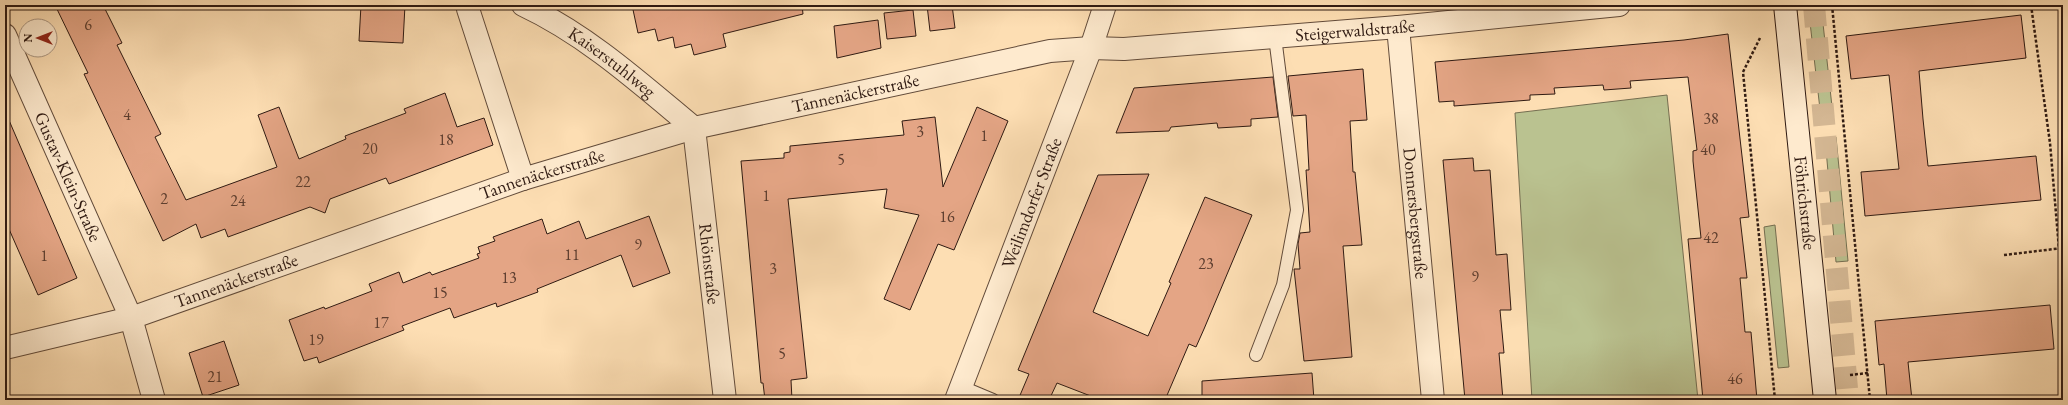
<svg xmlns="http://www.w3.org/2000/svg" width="2068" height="405" viewBox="0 0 2068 405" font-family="'EB Garamond',serif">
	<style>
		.green { fill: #bac290; stroke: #746e51 }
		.building { fill: #e4a585; stroke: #2f1a12 }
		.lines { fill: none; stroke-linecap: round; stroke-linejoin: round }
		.primary-tunnel { stroke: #d4b793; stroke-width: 22; stroke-dasharray: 22 11; stroke-linecap: butt }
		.service-casing { stroke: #624b3a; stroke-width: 14 }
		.minor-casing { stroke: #624b3a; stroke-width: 24 }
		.tertiary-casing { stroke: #624b3a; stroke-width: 24 }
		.secondary-casing { stroke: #2f1a12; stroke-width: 24 }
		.path { stroke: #2f1a12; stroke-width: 2.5; stroke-dasharray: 3 2; stroke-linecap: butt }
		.service { stroke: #feeace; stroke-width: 12 }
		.minor { stroke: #feeace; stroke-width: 22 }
		.tertiary { stroke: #feeace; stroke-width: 22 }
		.secondary { stroke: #feeace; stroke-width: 22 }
		.labels { text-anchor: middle; stroke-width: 3; stroke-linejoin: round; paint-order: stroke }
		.number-label { font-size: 16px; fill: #5c3d2f }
		.street-label { font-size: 18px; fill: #2f1a12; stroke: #feeace }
	</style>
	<rect width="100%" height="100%" fill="#fddeb3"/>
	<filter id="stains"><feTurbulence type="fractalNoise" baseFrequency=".005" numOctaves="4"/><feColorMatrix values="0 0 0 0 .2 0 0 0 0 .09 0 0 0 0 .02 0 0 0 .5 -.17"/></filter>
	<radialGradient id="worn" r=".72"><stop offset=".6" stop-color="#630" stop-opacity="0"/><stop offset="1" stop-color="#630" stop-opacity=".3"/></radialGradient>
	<g class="green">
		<polygon points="1808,5 1821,5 1833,116 1821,118"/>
		<polygon points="1667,95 1698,400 1532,400 1515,113"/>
		<polygon points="1836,137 1848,261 1836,262 1825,138"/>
		<polygon points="1775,225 1789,367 1778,368 1764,227"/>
	</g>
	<g class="building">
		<polygon points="55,5 103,5 122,43 117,45 161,134 155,137 186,200 277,167 258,115 279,107 299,159 346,139 345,136 406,113 404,109 445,93 457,127 484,118 493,145 389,184 386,178 330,199 325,213 310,207 228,237 225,229 201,238 196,224 163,241 84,74 88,73"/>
		<polygon points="361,5 405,5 403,43 359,41"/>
		<polygon points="632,5 802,5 803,14 723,34 726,47 694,55 691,44 675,48 673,37 658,41 655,29 638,33"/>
		<polygon points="927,5 952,5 955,28 930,31"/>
		<polygon points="913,10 916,36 887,39 884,13"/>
		<polygon points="2021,15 2026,58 1919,71 1923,119 1928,166 2036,156 2041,200 1865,216 1861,172 1899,169 1889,75 1851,79 1846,36"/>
		<polygon points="878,20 881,48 837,58 834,26"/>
		<polygon points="1728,34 1749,217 1740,218 1747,278 1740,278 1745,332 1751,332 1757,400 1703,400 1688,239 1701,238 1693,161 1693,151 1697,150 1688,77 1630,81 1631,88 1604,90 1603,85 1554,88 1555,94 1530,95 1530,100 1454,106 1454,101 1439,102 1435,62 1684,40"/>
		<polygon points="1363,69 1367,120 1350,121 1353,172 1355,172 1362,245 1343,246 1352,357 1304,361 1294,269 1300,269 1298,244 1300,233 1310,232 1306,170 1309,170 1306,115 1293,116 1288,76"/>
		<polygon points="1273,77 1278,117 1251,119 1251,126 1218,128 1217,123 1171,127 1169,131 1116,133 1134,88"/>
		<polygon points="977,107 1008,121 954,250 938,244 910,310 884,299 919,215 884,208 887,189 788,199 807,378 791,380 792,400 765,400 763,383 761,383 741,161 784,158 784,153 790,152 790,146 904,135 902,121 935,117 943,187"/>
		<polygon points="5,111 77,278 38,295 5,220"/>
		<polygon points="1473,158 1474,171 1490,170 1496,255 1507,254 1511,310 1500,310 1504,353 1499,353 1503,400 1465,400 1443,160"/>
		<polygon points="1149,174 1093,312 1148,336 1171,283 1169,282 1205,197 1252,215 1204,329 1196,347 1189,344 1165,400 1101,400 1057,383 1049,400 1018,400 1029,374 1018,370 1098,175"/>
		<polygon points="649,216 670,273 633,287 621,255 537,289 538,292 497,307 496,303 454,318 450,308 402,326 404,330 319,363 317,357 304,361 289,320 324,307 325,309 372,291 369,284 399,272 403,283 430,272 432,275 479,258 477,254 480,253 478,247 495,241 493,237 542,219 547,234 579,221 586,239"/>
		<polygon points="2050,305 2054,349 1908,362 1912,400 1887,400 1884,364 1879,365 1875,321"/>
		<polygon points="224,341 239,385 203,397 189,353"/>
		<polygon points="1312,373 1314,400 1202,400 1202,381"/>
	</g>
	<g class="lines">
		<polyline class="primary-tunnel" points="1814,5 1848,400"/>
		<g class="service-casing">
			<g id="service">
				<polyline points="1256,355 1283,285 1297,210 1275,37"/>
				<polyline points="962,387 993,400"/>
			</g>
		</g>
		<g class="minor-casing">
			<g id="minor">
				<polyline points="470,5 468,9 523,179"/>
				<path id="s1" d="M523 5C587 35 640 83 694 128L725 400"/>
				<path id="s2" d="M1398 27 1433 400"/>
				<path id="s3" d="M5 35 131 318 154 400"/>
				<path id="s4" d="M5 348 131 318 523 179 694 128 1050 51 1091 48 1124 49 1398 27 1619 5"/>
			</g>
		</g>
		<g class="tertiary-casing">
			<g id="tertiary">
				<path id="s5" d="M956 400 1091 48 1105 5"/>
			</g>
		</g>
		<g class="secondary-casing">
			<g id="secondary">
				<path id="s6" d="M1785 5 1825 400"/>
			</g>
		</g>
		<g class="path">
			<polyline points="1832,5 1870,400"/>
			<polyline points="2031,5 2050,143 2059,249 2063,268"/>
			<polyline points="1760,38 1743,72 1775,400"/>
			<polyline points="2004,255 2063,248"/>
			<polyline points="1850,375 1868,373"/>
		</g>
		<use href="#service" class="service"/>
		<use href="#minor" class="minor"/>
		<use href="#tertiary" class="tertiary"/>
		<use href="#secondary" class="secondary"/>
	</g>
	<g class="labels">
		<g class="number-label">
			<text x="88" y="30">6</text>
			<text x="127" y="120">4</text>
			<text x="1711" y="124">38</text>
			<text x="920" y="137">3</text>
			<text x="984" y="141">1</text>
			<text x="446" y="145">18</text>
			<text x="370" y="154">20</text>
			<text x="1708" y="155">40</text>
			<text x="841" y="165">5</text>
			<text x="303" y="187">22</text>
			<text x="766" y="201">1</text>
			<text x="164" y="204">2</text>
			<text x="238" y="206">24</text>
			<text x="947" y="222">16</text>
			<text x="1711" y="243">42</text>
			<text x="638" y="250">9</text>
			<text x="572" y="260">11</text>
			<text x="44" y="261">1</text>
			<text x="1206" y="269">23</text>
			<text x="773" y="274">3</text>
			<text x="1475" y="282">9</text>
			<text x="509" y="283">13</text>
			<text x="440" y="298">15</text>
			<text x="381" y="328">17</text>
			<text x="316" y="345">19</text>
			<text x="782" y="359">5</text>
			<text x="215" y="382">21</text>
			<text x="1735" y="384">46</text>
		</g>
		<g class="street-label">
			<text dy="6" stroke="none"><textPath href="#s4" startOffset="1394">Steigerwaldstraße</textPath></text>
			<text dy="6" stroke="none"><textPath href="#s1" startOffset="106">Kaiserstuhlweg</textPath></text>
			<text dy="6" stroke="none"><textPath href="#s4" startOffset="889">Tannenäckerstraße</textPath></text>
			<text dy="6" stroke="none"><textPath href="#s4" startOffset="565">Tannenäckerstraße</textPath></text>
			<text dy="6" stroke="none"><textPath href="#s3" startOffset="155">Gustav-Klein-Straße</textPath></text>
			<text dy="6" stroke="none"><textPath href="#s5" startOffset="211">Weilimdorfer Straße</textPath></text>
			<text dy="6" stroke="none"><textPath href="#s6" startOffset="199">Föhrichstraße</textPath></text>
			<text dy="6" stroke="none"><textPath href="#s2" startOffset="187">Donnersbergstraße</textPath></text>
			<text dy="6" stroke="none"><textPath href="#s1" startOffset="348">Rhönstraße</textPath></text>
			<text dy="6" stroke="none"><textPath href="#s4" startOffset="241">Tannenäckerstraße</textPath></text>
		</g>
	</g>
	<rect width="2068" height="405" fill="none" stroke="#fddeb3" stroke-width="20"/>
	<rect x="6" y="6" width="2056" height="393" fill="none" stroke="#2f1a12" stroke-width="2"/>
	<rect x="10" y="10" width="2048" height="385" fill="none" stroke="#2f1a12"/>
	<g transform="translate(38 38) rotate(270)"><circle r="19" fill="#feeace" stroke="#ab9783"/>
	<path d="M0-3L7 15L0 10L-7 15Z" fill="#8f2418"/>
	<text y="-6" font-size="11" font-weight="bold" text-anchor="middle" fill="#2f1a12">N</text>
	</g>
	<rect width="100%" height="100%" filter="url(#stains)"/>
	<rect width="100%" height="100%" fill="url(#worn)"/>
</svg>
